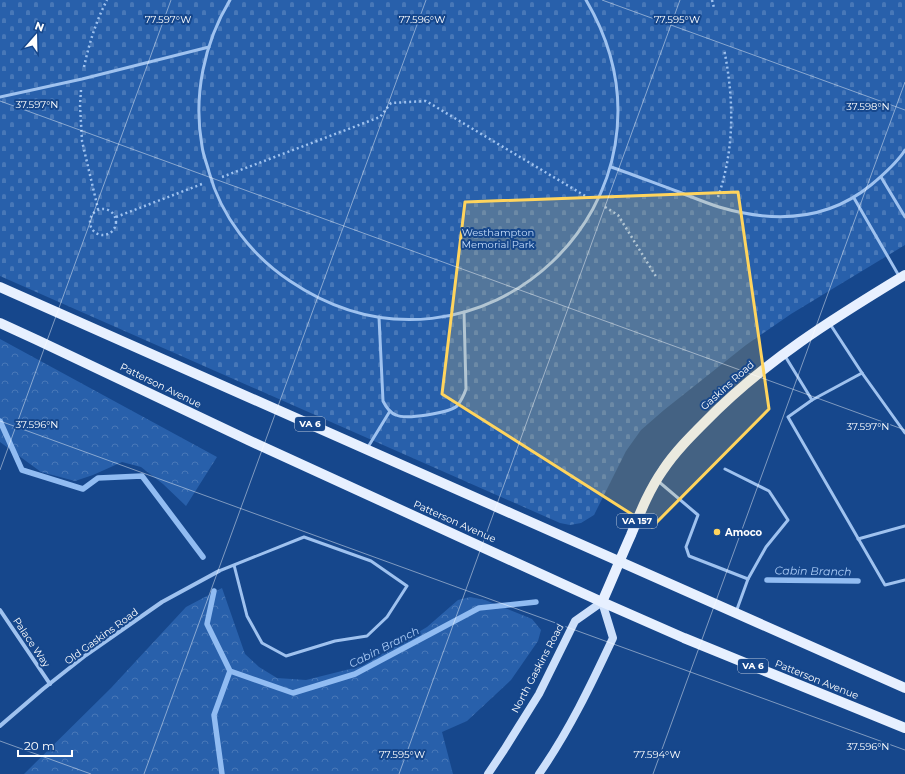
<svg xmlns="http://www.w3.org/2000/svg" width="905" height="774" viewBox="0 0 905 774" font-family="Montserrat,sans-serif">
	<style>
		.forest { fill: url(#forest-crowns) }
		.cemetery { fill: url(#cemetery-stones) }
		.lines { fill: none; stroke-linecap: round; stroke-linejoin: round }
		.stream { stroke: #91bcf2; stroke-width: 5.5 }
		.path { stroke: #9fc2ef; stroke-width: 2.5; stroke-dasharray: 2 3; stroke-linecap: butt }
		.service { stroke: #9fc2ef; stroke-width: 3 }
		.minor { stroke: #9fc2ef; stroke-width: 4 }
		.secondary { stroke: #cde0fb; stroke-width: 8 }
		.primary { stroke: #e7f0ff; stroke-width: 10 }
		.marked { fill: #ffd45d; fill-opacity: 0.2; stroke: #ffd45d; stroke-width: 3; stroke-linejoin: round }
		.ticks { fill: none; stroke: #fff; stroke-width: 1; stroke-opacity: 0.45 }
		.poi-dot { fill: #ffd45d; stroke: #16478c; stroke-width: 1.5 }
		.labels { text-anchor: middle; stroke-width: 4; stroke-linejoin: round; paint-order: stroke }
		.shield { fill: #16478c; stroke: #b9c8dc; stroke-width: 1 }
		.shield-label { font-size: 9px; font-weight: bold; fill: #fff }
		.park-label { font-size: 10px; fill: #c5ddfb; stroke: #16478c }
		.street-label { font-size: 10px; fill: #fff; stroke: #16478c }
		.poi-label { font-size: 10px; font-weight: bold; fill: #fff; stroke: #16478c; text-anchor: start }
		.water-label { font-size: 11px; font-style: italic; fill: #abccf7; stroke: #16478c }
		.ticks-label { font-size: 10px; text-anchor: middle; fill: #fff; stroke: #16478c; stroke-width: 4; stroke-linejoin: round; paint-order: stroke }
	</style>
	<defs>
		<pattern id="forest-crowns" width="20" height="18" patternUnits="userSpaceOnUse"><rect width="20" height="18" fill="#2860ab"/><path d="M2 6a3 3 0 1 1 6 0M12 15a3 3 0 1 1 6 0" fill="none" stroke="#4878b8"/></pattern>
		<pattern id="cemetery-stones" width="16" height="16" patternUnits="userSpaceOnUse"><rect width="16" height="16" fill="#2860ab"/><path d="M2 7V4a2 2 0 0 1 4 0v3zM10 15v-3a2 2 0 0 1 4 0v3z" fill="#4878b8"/></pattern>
	</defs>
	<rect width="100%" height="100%" fill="#16478c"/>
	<g class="forest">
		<polygon points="0,339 217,457 186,506 163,484 141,467 122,462 93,475 75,481 41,472 0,442"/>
		<polygon points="222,588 245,654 259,667 277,678 306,680 362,666 427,627 458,600 470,597 485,600 532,619 541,630 538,641 511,680 467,721 442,732 453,774 24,774 111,688 186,607"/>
	</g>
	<polygon class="cemetery" points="0,0 905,0 905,245 791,314 746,345 664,410 641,430 626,451 594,515 581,523 570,525 560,523 0,276"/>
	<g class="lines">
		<g class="stream">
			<polyline points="0,421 22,470 83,489 98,478 142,476 203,557"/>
			<polyline points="767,580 858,581"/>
			<polyline points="214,591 207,624 230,671 293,693 355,674 479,608 536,602"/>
			<polyline points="222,774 214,715 230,671"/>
		</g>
		<g class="path">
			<polyline points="712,0 714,8"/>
			<path d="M84 67C89 44 96 21 107 0"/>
			<polyline points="81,90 80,105 82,141 98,209"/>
			<polyline points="222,177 380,117 391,103 426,101 587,197"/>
			<path d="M718 197C735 148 734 99 724 49"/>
			<polyline points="605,207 618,215 657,278"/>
			<circle cx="103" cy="222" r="13"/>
			<polyline points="116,217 202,184"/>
		</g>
		<g class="service">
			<path d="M230 0C204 43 193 96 202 146 203 155 207 164 209 172 221 216 252 256 290 281 478 408 702 197 586 0"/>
			<polyline points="0,97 82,79 209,47"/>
			<path d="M611 167C634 175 657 184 679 192 692 197 706 203 719 207 773 223 827 221 871 185 883 175 897 163 905 150"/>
			<polyline points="881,177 905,217"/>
			<polyline points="854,198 899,276"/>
			<path d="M379 317 383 401C386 407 390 413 396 415 406 420 448 413 457 406 461 401 464 395 466 389L464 312"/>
			<polyline points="830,324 862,373 905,433"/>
			<polyline points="785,356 812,400 788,417 885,585 905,580"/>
			<polyline points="812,400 862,373"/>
			<polyline points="368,447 390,411"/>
			<polyline points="658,481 698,515 686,547 689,556 748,579 766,547 788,520 769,491 725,469"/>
			<polyline points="858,539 905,526"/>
			<polyline points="219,571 304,537 371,561 407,586 387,617 367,636 335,641 286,656 262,643 247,616 234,565"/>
			<polyline points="736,612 748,579"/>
		</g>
		<g class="minor">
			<polyline points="0,610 50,684"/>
			<polyline points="0,726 43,689 86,655 162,602 219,571"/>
		</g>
		<path class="secondary" d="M488 774 504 750 539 694 575 621 602 602 613 638C591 685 569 731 539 774"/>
		<g class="primary">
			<polyline points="0,287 905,688"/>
			<polyline points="0,323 37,340 248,440 602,602 684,638 905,728"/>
			<path d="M602 602C612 580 621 557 631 535 640 513 649 490 663 470 675 452 690 437 705 422 763 362 834 318 905 275"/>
		</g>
	</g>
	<path class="marked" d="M738 192 769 409 652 527 442 394 465 202Z"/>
	<path class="ticks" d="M602 0 905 110M0 101 905 430M0 421 905 750M0 470 171 0M0 741 91 774M144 774 426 0M399 774 680 0M653 774 905 82"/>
	<circle class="poi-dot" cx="717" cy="532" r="4"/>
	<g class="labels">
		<g class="shield">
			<rect x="295" y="417" width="30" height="14" rx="3"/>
			<rect x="617" y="514" width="40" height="14" rx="3"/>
			<rect x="738" y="659" width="30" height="14" rx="3"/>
		</g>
		<g class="shield-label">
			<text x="310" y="427">VA 6</text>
			<text x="637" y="524">VA 157</text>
			<text x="753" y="669">VA 6</text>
		</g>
		<g class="park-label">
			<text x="498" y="236">Westhampton<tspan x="498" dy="12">Memorial Park</tspan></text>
		</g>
		<g class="street-label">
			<text transform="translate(161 385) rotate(26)" y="4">Patterson Avenue</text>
			<text transform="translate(727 385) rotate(-42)" y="4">Gaskins Road</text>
			<text transform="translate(455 521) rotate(24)" y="4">Patterson Avenue</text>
			<text transform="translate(101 636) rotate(-36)" y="4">Old Gaskins Road</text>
			<text transform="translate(32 642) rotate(56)" y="4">Palace Way</text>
			<text transform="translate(537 668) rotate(-62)" y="4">North Gaskins Road</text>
			<text transform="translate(817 679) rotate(22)" y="4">Patterson Avenue</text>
		</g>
		<g class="poi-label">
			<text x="725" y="536">Amoco</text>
		</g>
		<g class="water-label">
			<text transform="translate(813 571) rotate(1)" y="4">Cabin Branch</text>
			<text transform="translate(384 647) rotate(-27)" y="4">Cabin Branch</text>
		</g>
	</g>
	<g class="ticks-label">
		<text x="168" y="23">77.597°W</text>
		<text x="422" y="23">77.596°W</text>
		<text x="677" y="23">77.595°W</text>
		<text x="37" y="108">37.597°N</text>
		<text x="868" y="110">37.598°N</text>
		<text x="37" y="428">37.596°N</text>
		<text x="868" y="430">37.597°N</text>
		<text x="868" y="750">37.596°N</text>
		<text x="402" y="758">77.595°W</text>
		<text x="657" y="758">77.594°W</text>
	</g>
	<g transform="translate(36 36) rotate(20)" stroke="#16478c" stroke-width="3" paint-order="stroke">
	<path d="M0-3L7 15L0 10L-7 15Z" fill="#ffffff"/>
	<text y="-6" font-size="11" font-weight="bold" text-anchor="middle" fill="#ffffff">N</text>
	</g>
	<path d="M18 750v6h54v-6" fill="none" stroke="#ffffff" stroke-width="2"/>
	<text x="24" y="750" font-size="12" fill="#ffffff" stroke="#16478c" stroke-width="3" paint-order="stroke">20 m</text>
</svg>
